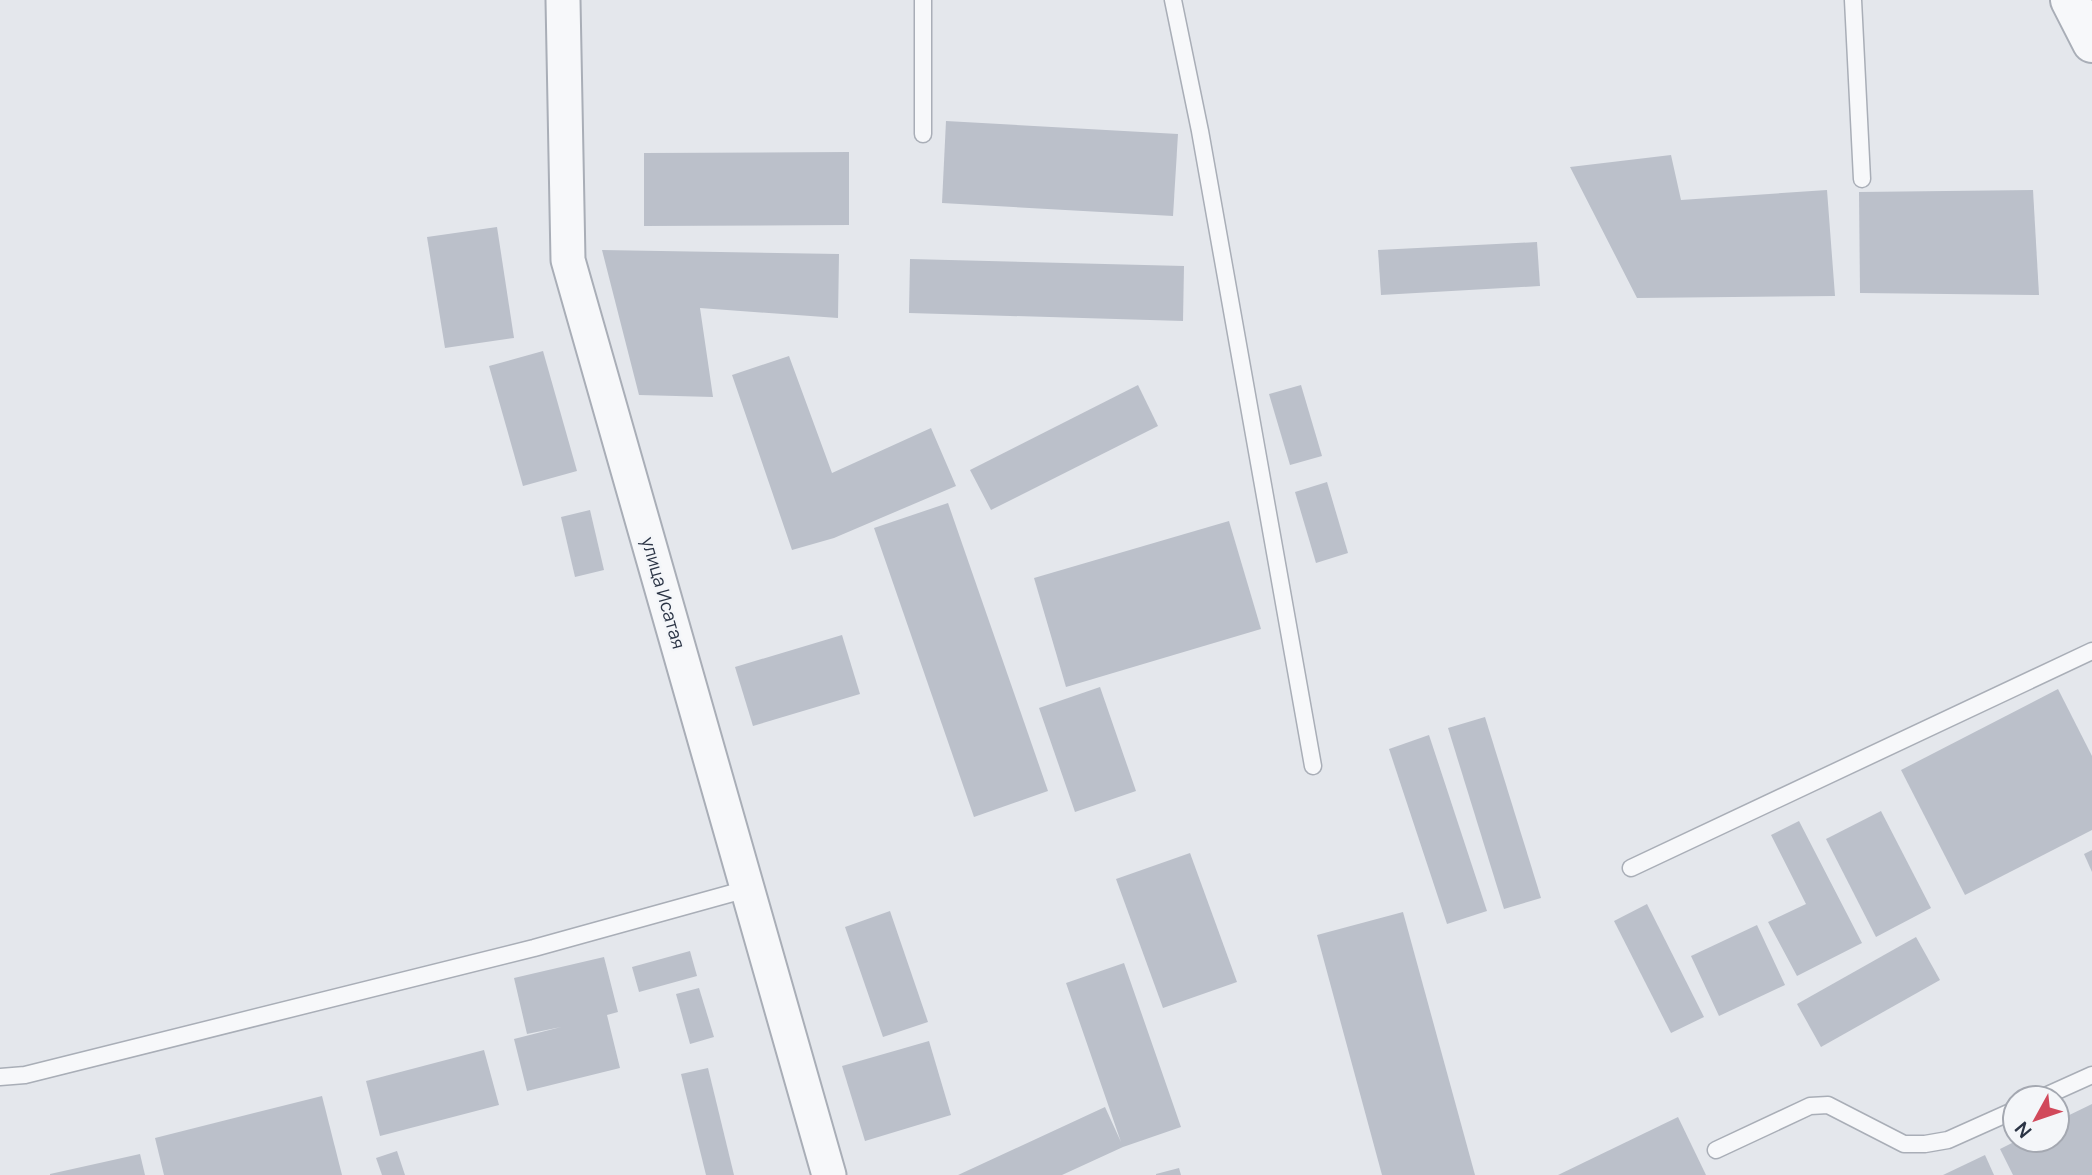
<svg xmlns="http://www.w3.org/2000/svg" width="2092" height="1175" viewBox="0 0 2092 1175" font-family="Manrope,sans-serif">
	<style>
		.building { fill: #bbc0ca }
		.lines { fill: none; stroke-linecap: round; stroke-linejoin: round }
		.service-casing { stroke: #a9aeb7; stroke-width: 19 }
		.minor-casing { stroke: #a9aeb7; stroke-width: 37 }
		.tertiary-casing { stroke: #a9aeb7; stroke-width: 42 }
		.service { stroke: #f7f8fa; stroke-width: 16 }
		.minor { stroke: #f7f8fa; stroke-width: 33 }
		.tertiary { stroke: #f7f8fa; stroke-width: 38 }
		.labels { text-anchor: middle; stroke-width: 5; stroke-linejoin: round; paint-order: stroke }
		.street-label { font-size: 18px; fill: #2b3445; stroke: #f4f6f9 }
	</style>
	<rect width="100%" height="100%" fill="#e4e7ec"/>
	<g class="building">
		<polygon points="946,121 1178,134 1173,216 942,203"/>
		<polygon points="849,152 849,225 644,226 644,153"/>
		<polygon points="1671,155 1681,200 1827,190 1835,296 1637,298 1570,167"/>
		<polygon points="2033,190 2039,295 1860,293 1859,192"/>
		<polygon points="497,227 514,338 445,348 427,237"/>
		<polygon points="1537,242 1540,286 1381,295 1378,250"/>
		<polygon points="602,250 839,254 838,318 700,308 713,397 639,395"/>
		<polygon points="910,259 1184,266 1183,321 909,313"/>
		<polygon points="543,351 577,471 523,486 489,366"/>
		<polygon points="789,356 832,473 931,428 956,486 834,538 792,550 732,375"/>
		<polygon points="1138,385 1158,426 991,510 970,470"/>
		<polygon points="1301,385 1322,456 1290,465 1269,394"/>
		<polygon points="1327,482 1348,553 1316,563 1295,492"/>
		<polygon points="948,503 1048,791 974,817 874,528"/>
		<polygon points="590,510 604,570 575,577 561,517"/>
		<polygon points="1229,521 1261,629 1066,687 1034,578"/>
		<polygon points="842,635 860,694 753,726 735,667"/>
		<polygon points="1100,687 1136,791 1075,812 1039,708"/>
		<polygon points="2058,689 2092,756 2092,830 1965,895 1901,770"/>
		<polygon points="1485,717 1541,898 1504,909 1448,728"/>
		<polygon points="1429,735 1487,911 1447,924 1389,749"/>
		<polygon points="1881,811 1931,908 1876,937 1826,839"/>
		<polygon points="1799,821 1862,943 1797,976 1768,922 1806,904 1771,835"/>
		<polygon points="2092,850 2092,872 2084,854"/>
		<polygon points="1190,853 1237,982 1163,1008 1116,879"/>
		<polygon points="1647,904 1704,1017 1671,1033 1614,921"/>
		<polygon points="890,911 928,1022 883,1037 845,927"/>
		<polygon points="1403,912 1475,1175 1382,1175 1317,935"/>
		<polygon points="1757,925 1785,985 1719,1016 1691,956"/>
		<polygon points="1916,937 1940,980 1821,1047 1797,1004"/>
		<polygon points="690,951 697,976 639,992 632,967"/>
		<polygon points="604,957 618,1012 607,1015 620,1068 527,1091 514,1039 561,1027 527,1034 514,978"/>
		<polygon points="1124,963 1181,1127 1123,1147 1062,1175 958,1175 1105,1107 1121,1142 1066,983"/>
		<polygon points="699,988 714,1037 690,1044 676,994"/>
		<polygon points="929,1041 951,1115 865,1141 842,1066"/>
		<polygon points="484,1050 499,1105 380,1136 366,1081"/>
		<polygon points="708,1068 734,1175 706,1175 681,1074"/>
		<polygon points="322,1096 342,1175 164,1175 155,1138"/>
		<polygon points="2092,1104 2092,1175 2013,1175 2000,1149 2018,1140 2057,1140 2057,1121"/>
		<polygon points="1678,1117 1706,1175 1558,1175"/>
		<polygon points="397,1151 405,1175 382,1175 376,1158"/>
		<polygon points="140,1154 145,1175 50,1175 50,1174"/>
		<polygon points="1985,1155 1994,1175 1943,1175"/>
		<polygon points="1179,1168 1181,1175 1156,1175 1156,1174"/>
	</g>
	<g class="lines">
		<g class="service-casing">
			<g id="service">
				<polyline points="923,0 923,134"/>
				<polyline points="1173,0 1200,131 1313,766"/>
				<polyline points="1853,0 1862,179"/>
				<polyline points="1631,868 2092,651"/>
				<polyline points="0,1077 25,1075 534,948 747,889"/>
				<polyline points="2041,1098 2092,1075"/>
				<polyline points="1716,1150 1810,1106 1828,1105 1904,1144 1925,1144 1948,1140 2015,1110"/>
			</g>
		</g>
		<g class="minor-casing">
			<polyline id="minor" points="563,0 568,260 829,1175"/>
		</g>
		<g class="tertiary-casing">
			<polyline id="tertiary" points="2070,0 2092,43"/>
		</g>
		<use href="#service" class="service"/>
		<use href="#minor" class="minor"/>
		<use href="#tertiary" class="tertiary"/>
	</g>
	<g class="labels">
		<g class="street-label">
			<text transform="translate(663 593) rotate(74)" y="6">улица Исатая</text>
		</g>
	</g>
	<g transform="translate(2036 1119) rotate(230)"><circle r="33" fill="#f4f6f9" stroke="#a4a8b1" stroke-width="2"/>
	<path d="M0-5L12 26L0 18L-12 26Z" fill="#d1495b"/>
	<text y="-10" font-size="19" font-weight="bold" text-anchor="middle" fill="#2b3445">N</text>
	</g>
</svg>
